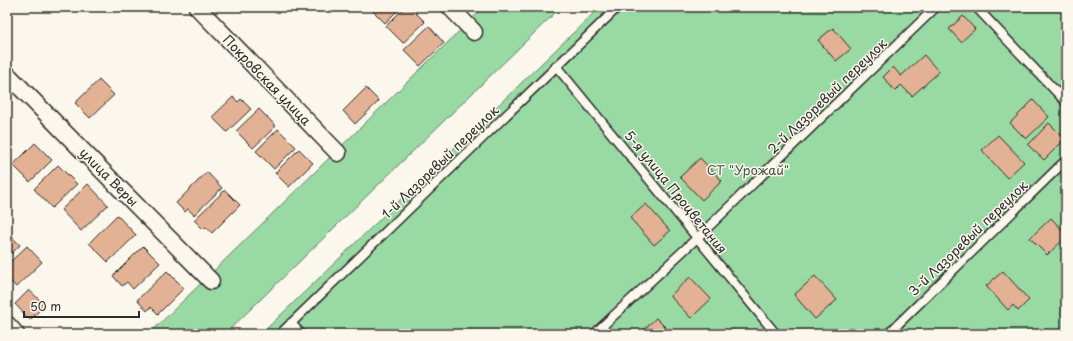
<svg xmlns="http://www.w3.org/2000/svg" width="1073" height="341" viewBox="0 0 1073 341" font-family="'Playpen Sans',sans-serif">
	<style>
		.green { fill: #99daa4; stroke: #628268 }
		.building { fill: #e3b294; stroke: #2b2b2b }
		.lines { fill: none; stroke-linecap: round; stroke-linejoin: round }
		.lane-casing { stroke: #2b2b2b; stroke-width: 11 }
		.street-casing { stroke: #2b2b2b; stroke-width: 19 }
		.lane { stroke: #fbf7ec; stroke-width: 8 }
		.street { stroke: #fbf7ec; stroke-width: 16 }
		.labels { text-anchor: middle; stroke-width: 3; stroke-linejoin: round; paint-order: stroke }
		.street-label { font-size: 13px; fill: #2b2b2b; stroke: #fbf7ec }
		.park-label { font-size: 13px; fill: #465749; stroke: #fbf7ec }
	</style>
	<rect width="100%" height="100%" fill="#fbf7ec"/>
	<filter id="ink" filterUnits="userSpaceOnUse"><feTurbulence type="fractalNoise" baseFrequency=".025" numOctaves="2"/><feDisplacementMap in="SourceGraphic" scale="8" xChannelSelector="R" yChannelSelector="G"/><feConvolveMatrix kernelMatrix="1 2 1 2 8 2 1 2 1" color-interpolation-filters="sRGB"/></filter>
	<g filter="url(#ink)">
		<g class="green">
			<polygon points="484,7 561,7 225,334 149,334"/>
			<polygon points="600,7 1066,7 1066,334 261,334"/>
		</g>
		<g class="building">
			<polygon points="369,7 401,7 385,23"/>
			<polygon points="405,7 410,7 425,22 403,43 386,26"/>
			<polygon points="963,16 975,29 961,42 949,29"/>
			<polygon points="429,26 444,43 420,66 404,50"/>
			<polygon points="833,28 851,49 836,61 818,40"/>
			<polygon points="924,55 939,72 912,96 901,85 895,91 883,77 893,67 901,76"/>
			<polygon points="99,80 114,95 90,118 75,103"/>
			<polygon points="366,88 379,101 355,124 343,111"/>
			<polygon points="233,97 238,102 241,99 251,109 227,132 212,117"/>
			<polygon points="1033,100 1049,117 1026,139 1010,123"/>
			<polygon points="259,109 276,126 253,148 236,131"/>
			<polygon points="1049,123 1065,139 1044,160 1028,145"/>
			<polygon points="278,129 296,147 274,169 256,151"/>
			<polygon points="998,135 1024,162 1007,178 982,150"/>
			<polygon points="35,143 52,160 30,182 13,165"/>
			<polygon points="299,149 313,163 289,187 275,173"/>
			<polygon points="700,158 722,181 702,200 680,177"/>
			<polygon points="58,165 77,184 52,208 34,189"/>
			<polygon points="207,172 222,188 194,215 188,209 185,212 176,203"/>
			<polygon points="88,184 108,205 81,231 61,210"/>
			<polygon points="225,190 240,205 212,233 206,227 203,229 194,220"/>
			<polygon points="646,204 670,231 654,245 630,218"/>
			<polygon points="117,215 136,235 108,262 89,243"/>
			<polygon points="1051,218 1066,234 1066,237 1047,255 1030,238"/>
			<polygon points="7,232 20,245 7,258"/>
			<polygon points="27,246 42,262 16,287 7,278 7,265"/>
			<polygon points="143,246 160,263 133,289 127,282 122,286 113,276"/>
			<polygon points="167,271 184,288 158,314 151,307 147,311 137,300"/>
			<polygon points="1003,271 1029,300 1018,311 1013,305 1008,310 986,286"/>
			<polygon points="815,276 837,300 815,319 794,295"/>
			<polygon points="690,277 711,299 691,318 670,296"/>
			<polygon points="29,290 45,305 30,320 15,304"/>
			<polygon points="656,318 672,334 639,334"/>
		</g>
		<g class="lines">
			<g class="lane-casing">
				<g id="lane">
					<polyline points="976,7 1066,102"/>
					<polyline points="556,66 776,334"/>
					<polyline points="291,323 301,334"/>
					<polyline points="280,334 618,7"/>
					<polyline points="594,334 697,238 936,7"/>
					<polyline points="888,334 1066,160"/>
				</g>
			</g>
			<g class="street-casing">
				<g id="street">
					<polyline points="197,7 338,153"/>
					<polyline points="450,7 474,32"/>
					<polyline points="7,74 211,281"/>
					<polyline points="7,324 16,334"/>
				</g>
			</g>
			<use href="#lane" class="lane"/>
			<use href="#street" class="street"/>
		</g>
	</g>
	<g class="labels">
		<g class="street-label">
			<text transform="translate(267 80) rotate(46)" y="5">Покровская улица</text>
			<text transform="translate(827 96) rotate(-44)" y="5">2-й Лазоревый переулок</text>
			<text transform="translate(440 162) rotate(-44)" y="5">1-й Лазоревый переулок</text>
			<text transform="translate(109 177) rotate(45)" y="5">улица Веры</text>
			<text transform="translate(676 192) rotate(51)" y="5">5-я улица Процветания</text>
			<text transform="translate(968 238) rotate(-44)" y="5">3-й Лазоревый переулок</text>
		</g>
		<g class="park-label">
			<text x="748" y="175">СТ "Урожай"</text>
		</g>
	</g>
	<rect width="1073" height="341" fill="none" stroke="#fbf7ec" stroke-width="24"/>
	<rect x="12" y="12" width="1049" height="317" fill="none" stroke="#2b2b2b" stroke-width="1.5" filter="url(#ink)"/>
	<path d="M24 311v6h115v-6" fill="none" stroke="#2b2b2b" stroke-width="2"/>
	<text x="30" y="311" font-size="12" fill="#2b2b2b" stroke="#fbf7ec" stroke-width="3" paint-order="stroke">50 m</text>
</svg>
